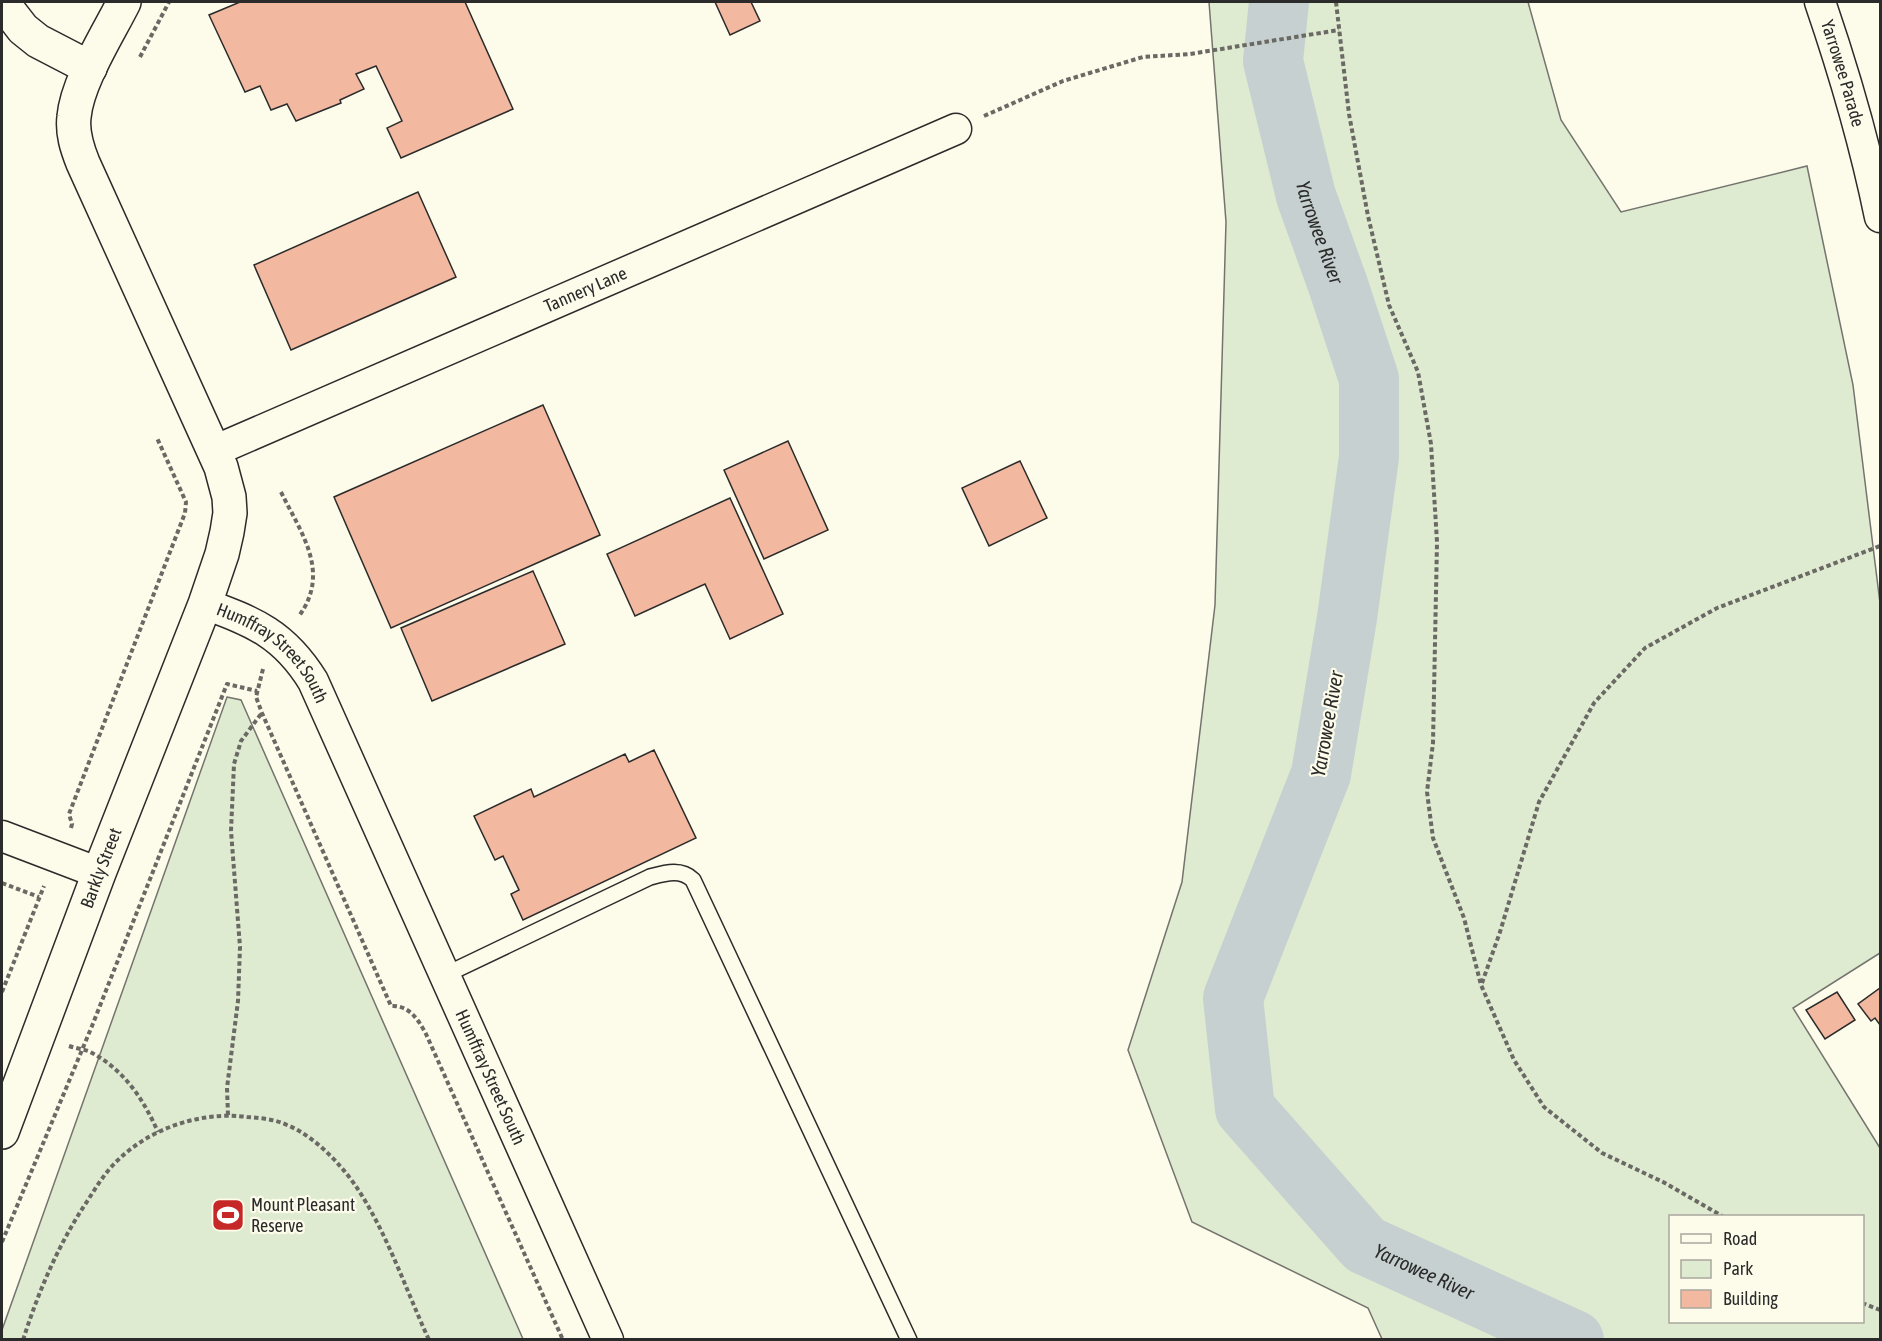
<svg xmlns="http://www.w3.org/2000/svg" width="1882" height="1341" viewBox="0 0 1882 1341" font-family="'Asap Condensed',sans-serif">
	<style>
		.green { fill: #deebd1; stroke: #74746e; stroke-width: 1.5; fill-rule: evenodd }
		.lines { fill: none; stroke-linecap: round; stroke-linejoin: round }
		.river { stroke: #c7d0d0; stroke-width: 60 }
		.building { fill: #f2b8a0; stroke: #2b2b2b; stroke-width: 1.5 }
		.lane-casing { stroke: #2b2b2b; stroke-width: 18 }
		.street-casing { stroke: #2b2b2b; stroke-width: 33 }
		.secondary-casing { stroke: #2b2b2b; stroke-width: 36 }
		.path { stroke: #6a6964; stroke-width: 4; stroke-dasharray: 4.5 3; stroke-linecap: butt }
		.lane { stroke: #fdfbea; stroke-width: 15 }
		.street { stroke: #fdfbea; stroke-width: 30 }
		.secondary { stroke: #fdfbea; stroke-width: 33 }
		.labels { text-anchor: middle; stroke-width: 4.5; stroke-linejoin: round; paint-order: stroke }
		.street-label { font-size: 18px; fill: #2b2b2b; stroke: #fdfbea }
		.poi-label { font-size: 18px; fill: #2b2b2b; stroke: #fdfbea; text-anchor: start }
		.water-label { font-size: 20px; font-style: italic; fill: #2b2b2b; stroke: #fdfbea }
	</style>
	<rect width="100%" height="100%" fill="#fdfbea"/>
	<g class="green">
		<path d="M1209 2H1528L1561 120 1621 212 1807 166 1853 385 1880 603V953L1793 1008 1880 1148V1339H1382L1368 1308 1192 1222 1128 1050 1182 882 1215 605 1226 222ZM1670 1216H1862V1322H1670Z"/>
		<polygon points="227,697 241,700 523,1339 2,1339 2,1330"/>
	</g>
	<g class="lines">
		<path class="river" id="s1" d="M1279 2 1273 61 1306 196 1338 285 1369 379V457L1347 618 1321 774 1233 998 1245 1109 1365 1245 1574 1340"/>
	</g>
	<g class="building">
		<polygon points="240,2 465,2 513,109 401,158 387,128 402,121 376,66 356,74 364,89 340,100 341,103 296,121 287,104 271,110 260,86 245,92 209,15"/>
		<polygon points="715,2 751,2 760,21 730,35"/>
		<polygon points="418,192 456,277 291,350 254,265"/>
		<polygon points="543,405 600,535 391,628 334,497"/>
		<polygon points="788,441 828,530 764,559 724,470"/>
		<polygon points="1020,461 1047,518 989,546 962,488"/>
		<polygon points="730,498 783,614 730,639 705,584 635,616 607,554"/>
		<polygon points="533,571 565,644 432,701 401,628"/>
		<polygon points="654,750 696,838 523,920 511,894 519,890 503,856 495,860 474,816 531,789 534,797 625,754 629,762"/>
		<polygon points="1880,988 1880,1025 1875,1018 1871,1021 1858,1004"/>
		<polygon points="1837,992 1855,1020 1825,1039 1806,1010"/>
	</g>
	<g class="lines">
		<g class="lane-casing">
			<path id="lane" d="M445 975 650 877C665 873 681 868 693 880L909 1340"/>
		</g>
		<g class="street-casing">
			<g id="street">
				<path id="s2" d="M1820 2C1844 72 1865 144 1880 217"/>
				<path id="s3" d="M214 451 956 129"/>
				<path id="s4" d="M205 604C254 622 284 634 313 681L608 1340"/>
				<polyline points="2,836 99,873"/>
			</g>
		</g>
		<g class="secondary-casing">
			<g id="secondary">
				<polyline points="2,2 23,29 38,41 90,68"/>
				<path id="s5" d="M2 1132 99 873 205 604 222 554 227 532 230 513 229 497 221 467 83 163C77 148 72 133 74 117 77 82 108 34 124 2"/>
			</g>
		</g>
		<g class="path">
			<polyline points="1336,2 1349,114 1368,216 1389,305 1418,372 1431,444 1437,542 1433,743 1427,792 1433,838 1464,918 1481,985 1514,1060 1544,1107 1602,1153 1663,1182 1722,1216"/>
			<polyline points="140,57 169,2"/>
			<polyline points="984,116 1063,81 1143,57 1190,54 1339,30"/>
			<path d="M281 492C301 533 331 572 299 616"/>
			<path d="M263 669 256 697 262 713 391 1006C409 1005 418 1019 426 1034L563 1340"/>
			<polyline points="71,828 72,824 69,814 185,513 186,502 157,438"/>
			<polyline points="2,883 39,897"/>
			<polyline points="1482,983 1500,932 1539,802 1594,703 1645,648 1717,608 1880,546"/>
			<polyline points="2,992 44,886"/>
			<path d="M69 1046C75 1048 82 1049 88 1051 122 1067 143 1098 158 1132"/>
			<polyline points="228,1115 227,1088 238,1001 240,947 231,831 234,764 241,741 261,714"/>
			<polyline points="2,1242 92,1026 227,684 257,691"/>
			<polyline points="1862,1303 1880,1310"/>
			<path d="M23 1340C39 1290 59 1243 88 1200 97 1186 106 1171 118 1160 151 1128 201 1111 247 1117 260 1118 274 1119 287 1125 307 1133 326 1150 340 1166 379 1209 404 1286 429 1340"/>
		</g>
		<use href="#lane" class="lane"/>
		<use href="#street" class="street"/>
		<use href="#secondary" class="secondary"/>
	</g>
	<defs>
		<g id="stadium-square" transform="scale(1.725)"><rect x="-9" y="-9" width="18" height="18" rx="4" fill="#c62828" stroke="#fdfbea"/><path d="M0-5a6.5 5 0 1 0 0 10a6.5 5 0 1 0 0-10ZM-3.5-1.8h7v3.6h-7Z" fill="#fff"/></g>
	</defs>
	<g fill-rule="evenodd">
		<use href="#stadium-square" x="228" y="1215"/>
	</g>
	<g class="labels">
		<g class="street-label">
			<text dy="6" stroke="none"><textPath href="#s2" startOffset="75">Yarrowee Parade</textPath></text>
			<text dy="6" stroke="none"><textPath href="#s3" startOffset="405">Tannery Lane</textPath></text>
			<text dy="6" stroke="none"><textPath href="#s4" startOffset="86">Humffray Street South</textPath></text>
			<text dy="6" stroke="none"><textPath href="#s5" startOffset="282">Barkly Street</textPath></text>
			<text dy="6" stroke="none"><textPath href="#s4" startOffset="570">Humffray Street South</textPath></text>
		</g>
		<g class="poi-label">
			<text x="251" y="1211">Mount Pleasant<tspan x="251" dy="21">Reserve</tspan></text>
		</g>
		<g class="water-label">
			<text dy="7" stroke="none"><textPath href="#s1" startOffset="237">Yarrowee River</textPath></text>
			<text transform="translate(1327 724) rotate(-80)" y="7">Yarrowee River</text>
			<text dy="7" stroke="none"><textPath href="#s1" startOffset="1389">Yarrowee River</textPath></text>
		</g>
	</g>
	<rect width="1882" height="1341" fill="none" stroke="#2b2b2b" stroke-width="6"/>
	<rect x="1669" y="1215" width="195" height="108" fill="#fdfbea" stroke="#a9a89e" stroke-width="1.5"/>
	<rect x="1681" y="1234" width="30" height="9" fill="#fdfbea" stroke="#a9a89e" stroke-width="1.5"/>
	<text x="1723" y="1245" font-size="18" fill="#2b2b2b">Road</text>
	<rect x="1681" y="1260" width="30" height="18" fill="#deebd1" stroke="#a9a89e" stroke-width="1.5"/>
	<text x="1723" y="1275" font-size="18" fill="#2b2b2b">Park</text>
	<rect x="1681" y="1290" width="30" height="18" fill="#f2b8a0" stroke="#a9a89e" stroke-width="1.5"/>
	<text x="1723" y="1305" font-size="18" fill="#2b2b2b">Building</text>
</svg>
